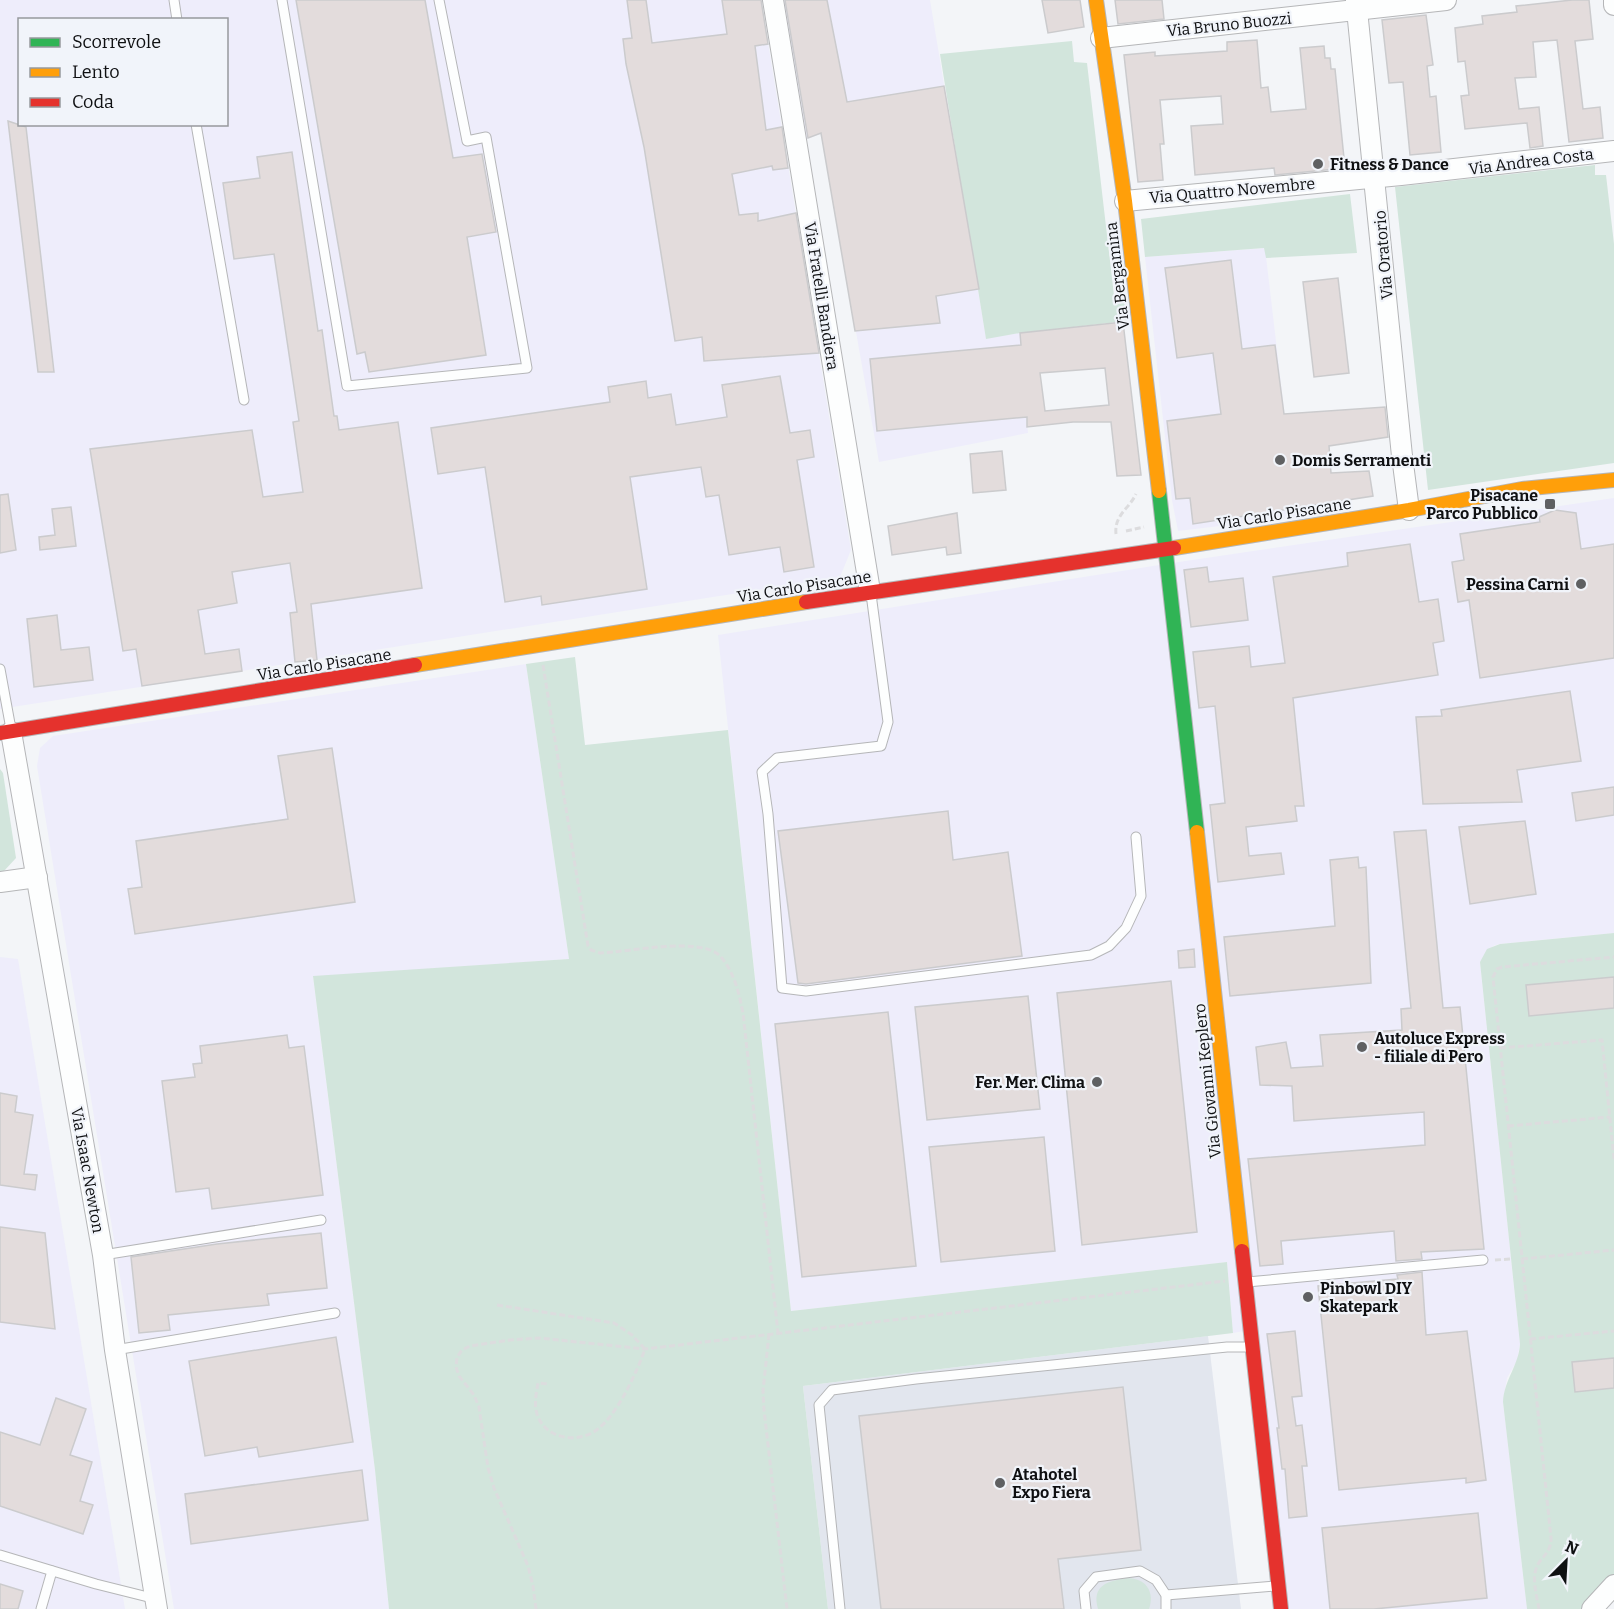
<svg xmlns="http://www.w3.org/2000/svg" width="1614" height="1609" viewBox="0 0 1614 1609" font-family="Bitter,serif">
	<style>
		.built { fill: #e2e6ee }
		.industrial { fill: #eeedfb; fill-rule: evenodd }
		.green { fill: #d2e5dc }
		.building { fill: #e3dcdc; stroke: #cbcbcd; stroke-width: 1.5; fill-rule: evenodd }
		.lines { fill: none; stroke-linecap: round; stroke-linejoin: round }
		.lane-casing { stroke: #b5b6b8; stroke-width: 11 }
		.street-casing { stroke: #b5b6b8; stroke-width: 22 }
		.fast-casing { stroke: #b5b6b8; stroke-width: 16 }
		.slow-casing { stroke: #b5b6b8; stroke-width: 16 }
		.jam-casing { stroke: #b5b6b8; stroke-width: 16 }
		.path { stroke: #dcdcde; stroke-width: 3; stroke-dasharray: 6 3; stroke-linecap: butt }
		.lane { stroke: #fdfefe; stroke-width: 9 }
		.street { stroke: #fdfefe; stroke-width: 20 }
		.fast { stroke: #30b455; stroke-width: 14 }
		.slow { stroke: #ff9f0a; stroke-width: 14 }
		.jam { stroke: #e5322d; stroke-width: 14 }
		.poi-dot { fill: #5f6062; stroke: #f1f4fa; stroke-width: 2 }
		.labels { text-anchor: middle; stroke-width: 4.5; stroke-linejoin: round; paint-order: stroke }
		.street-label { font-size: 16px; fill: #0f1012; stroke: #f1f4fa }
		.poi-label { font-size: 16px; font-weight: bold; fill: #0f1012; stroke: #f1f4fa; text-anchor: start }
	</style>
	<rect width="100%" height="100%" fill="#f3f5f8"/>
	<polygon class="built" points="1208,1336 1241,1609 828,1609 803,1386"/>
	<g class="industrial">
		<path d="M0 0H761L851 550 840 577 0 709ZM20 20H226V124H20Z"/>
		<polygon points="781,0 930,0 986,338 1020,333 1028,433 879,462 821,134 803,140"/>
		<polygon points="1265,248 1293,486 1295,517 1178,531 1172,500 1145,257"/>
		<polygon points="1614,498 1614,933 1499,944 1493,946 1480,962 1520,1344 1517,1361 1507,1378 1503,1402 1527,1609 1281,1609 1250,1330 1233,1333 1227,1262 791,1311 718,635 1172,563"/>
		<polygon points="526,664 569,959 313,977 375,1470 389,1609 174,1609 37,766 40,748 53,736"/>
		<polygon points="0,957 18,959 125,1609 0,1609"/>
	</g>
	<g class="green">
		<polygon points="1072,41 1074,62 1087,63 1115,304 1125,303 1127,321 1020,333 986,339 940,54"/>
		<polygon points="1595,165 1595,175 1606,175 1614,244 1614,463 1428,490 1395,187"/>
		<polygon points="1350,194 1357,253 1266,258 1264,248 1145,257 1141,219"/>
		<polygon points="575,657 585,745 728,730 791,1311 1227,1262 1233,1333 803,1386 828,1609 389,1609 375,1470 313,976 569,959 526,664"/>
		<polygon points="0,769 3,773 16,858 4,871 0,872"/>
		<path d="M1614 933V1585L1592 1609H1527L1503 1402C1504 1380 1519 1365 1520 1344L1480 962 1487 949 1500 944Z"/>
		<path d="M1127 1578C1146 1578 1155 1592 1149 1609H1098C1091 1585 1108 1581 1127 1578Z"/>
	</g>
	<g class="building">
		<polygon points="296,0 425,0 453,158 482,154 496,232 467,237 486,355 369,372 365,352 357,354"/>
		<polygon points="627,0 646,0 652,43 727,34 722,0 761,0 768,44 755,46 766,130 782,127 788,168 773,170 772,166 732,174 739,215 758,213 758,221 796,213 819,353 704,361 702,337 675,341 644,147 626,64 623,39 632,38"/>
		<polygon points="785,0 827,0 847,102 944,86 979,289 936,296 940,323 855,331 821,133 808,138"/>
		<polygon points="1042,0 1080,0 1084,27 1048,33"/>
		<polygon points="1115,0 1162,0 1164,19 1118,24"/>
		<polygon points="1572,0 1589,0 1593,39 1575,41 1583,109 1600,107 1603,138 1569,142 1557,40 1533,42 1536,77 1515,78 1519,109 1539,107 1543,146 1530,148 1527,123 1465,129 1461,96 1469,95 1465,61 1458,62 1455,28 1483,24 1482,16 1517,12 1516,6"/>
		<polygon points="1426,15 1433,65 1427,66 1430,97 1436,96 1441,152 1410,155 1403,82 1389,83 1382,20"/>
		<polygon points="1257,40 1261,88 1268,87 1271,112 1306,109 1300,48 1324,46 1325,58 1330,58 1331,69 1335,69 1345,168 1275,175 1274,168 1195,175 1191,126 1223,124 1221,96 1160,100 1164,144 1160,144 1163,180 1138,182 1124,55 1155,52 1155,56 1227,51 1227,42"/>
		<polygon points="8,121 26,127 54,372 38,372"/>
		<polygon points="292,152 318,331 322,330 334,416 337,416 339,430 398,422 422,588 311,604 317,660 295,662 290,613 297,612 290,563 232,572 237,603 198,610 205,654 239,649 242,671 142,686 136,649 123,651 90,449 252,430 263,497 303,492 293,422 299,421 274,254 234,259 223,183 260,178 257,157"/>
		<polygon points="1231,260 1242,349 1275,345 1284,414 1385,407 1388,437 1329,446 1331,473 1369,471 1373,496 1193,524 1190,498 1176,499 1167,421 1221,414 1213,353 1177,358 1165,268"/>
		<polygon points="1338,278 1349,373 1314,377 1303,282"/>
		<path d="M1123 322 1141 475 1117 476 1111 422H1073L1027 427V417L877 431 870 359 1021 345 1020 333ZM1105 368 1109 405 1045 411 1040 373Z"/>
		<polygon points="780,376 790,433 810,430 814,457 797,460 814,567 784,572 780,547 729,555 719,495 706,497 701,467 630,477 647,589 542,605 541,596 505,602 485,467 438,474 431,428 610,402 608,387 646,381 648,398 671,394 676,425 727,417 722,385"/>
		<polygon points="1002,451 1006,490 973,493 970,454"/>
		<polygon points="8,494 16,550 0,553 0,495"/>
		<polygon points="71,507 76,546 40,550 39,537 55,535 52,509"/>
		<polygon points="1555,510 1576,513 1581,549 1614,544 1614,658 1480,678 1469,600 1458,602 1452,562 1464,560 1460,534 1540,522 1539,517"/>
		<polygon points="957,513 961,553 947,555 946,547 892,555 888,526"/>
		<polygon points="1410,544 1419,602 1438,599 1444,641 1433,643 1438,675 1293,698 1304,806 1295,806 1297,821 1246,827 1249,856 1281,853 1284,874 1218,882 1210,805 1225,803 1215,706 1199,708 1193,652 1249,646 1251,667 1285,663 1273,577 1348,566 1347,553"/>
		<polygon points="1207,567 1209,582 1243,578 1248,620 1191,627 1184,570"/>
		<polygon points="57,615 61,650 89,647 93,680 34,687 27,619"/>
		<polygon points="1570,691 1581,761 1517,770 1522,802 1423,804 1416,717 1442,716 1441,710"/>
		<polygon points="332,748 355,902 135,934 128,889 142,887 136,841 288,819 278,756"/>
		<polygon points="1614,787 1614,815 1576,821 1572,793"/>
		<polygon points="948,811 953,860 1008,852 1022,956 806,984 798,983 778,831"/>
		<polygon points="1525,821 1536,894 1470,904 1459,827"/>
		<polygon points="1426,830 1443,1008 1460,1007 1484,1249 1421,1252 1422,1259 1396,1261 1394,1231 1281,1241 1283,1264 1260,1266 1248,1159 1425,1145 1424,1112 1294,1121 1292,1086 1260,1085 1256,1047 1286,1042 1291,1068 1323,1066 1320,1035 1402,1030 1401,1009 1411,1008 1394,832"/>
		<polygon points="1358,857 1359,868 1366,867 1371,983 1230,996 1224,937 1335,926 1330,860"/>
		<polygon points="1194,949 1195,967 1179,968 1178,951"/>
		<polygon points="1614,977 1614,1008 1529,1016 1526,985"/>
		<polygon points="1171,981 1197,1232 1082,1245 1057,993"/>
		<polygon points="1028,996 1040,1109 927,1120 915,1007"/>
		<polygon points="888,1012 916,1266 802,1277 775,1024"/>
		<polygon points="287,1035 289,1048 304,1046 323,1195 212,1209 209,1188 176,1192 162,1081 195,1077 193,1064 202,1063 200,1046"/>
		<polygon points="0,1093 17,1096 15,1112 33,1115 24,1174 37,1175 35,1190 0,1185"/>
		<polygon points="1044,1137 1055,1251 941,1262 929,1147"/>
		<polygon points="0,1227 45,1233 55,1329 0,1322"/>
		<polygon points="321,1233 327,1288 267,1294 269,1305 168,1315 170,1330 139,1333 131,1257 217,1244"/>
		<polygon points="1422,1272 1426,1335 1467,1331 1486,1480 1466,1483 1466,1478 1339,1490 1318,1286 1398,1279 1397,1275"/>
		<polygon points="1295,1331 1302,1396 1292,1397 1296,1426 1302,1425 1307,1466 1302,1466 1307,1516 1289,1518 1285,1469 1282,1469 1277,1428 1279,1428 1267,1334"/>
		<polygon points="336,1337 353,1442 259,1457 257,1447 205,1456 189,1361"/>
		<polygon points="1614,1358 1614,1388 1575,1392 1572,1362"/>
		<polygon points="1123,1387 1141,1550 1058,1559 1064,1609 881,1609 859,1416"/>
		<polygon points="56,1398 86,1409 70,1455 92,1462 80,1501 93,1505 83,1534 0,1506 0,1432 40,1445"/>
		<polygon points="362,1470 368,1520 191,1544 185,1494"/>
		<polygon points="1478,1513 1487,1598 1374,1609 1330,1609 1322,1528"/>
		<polygon points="0,1584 23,1591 18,1609 0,1609"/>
	</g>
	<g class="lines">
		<g class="lane-casing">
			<g id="lane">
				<polyline points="174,0 177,20"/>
				<polyline points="282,0 347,386 527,368 486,137 467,141 439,0"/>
				<polyline points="196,124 244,400"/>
				<polyline points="871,594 888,722 881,746 777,758 762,772 768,814 782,988 806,991 1091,955 1109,946 1126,928 1141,896 1136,837"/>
				<polyline points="0,669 11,729"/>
				<polyline points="103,1255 321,1220"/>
				<polyline points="1247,1282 1483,1260"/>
				<polyline points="115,1350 335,1313"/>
				<polyline points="0,1555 96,1584 156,1599"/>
				<polyline points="1166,1595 1276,1586"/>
				<polyline points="41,1609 52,1571"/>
				<polyline points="840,1609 819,1405 832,1390 916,1379 1227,1347 1249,1347"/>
				<polyline points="1086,1609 1084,1591 1096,1577 1140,1571 1156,1580 1166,1595 1166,1609"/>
			</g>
		</g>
		<g class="street-casing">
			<g id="street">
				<polyline points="773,0 870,591"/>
				<polyline points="1356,0 1402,456 1409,510"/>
				<polyline points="1614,0 1614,5"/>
				<polyline points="1101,38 1446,0"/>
				<polyline points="1125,201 1401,175 1614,151"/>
				<polyline points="11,732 103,1255 115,1350 157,1609"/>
				<polyline points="0,882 37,877"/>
				<polyline points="1592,1609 1614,1585"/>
			</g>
		</g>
		<g class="fast-casing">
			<polyline id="fast" points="1159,491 1197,832"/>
		</g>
		<g class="slow-casing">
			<g id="slow">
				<polyline points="1096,0 1125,201 1159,491"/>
				<polyline points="1174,548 1409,510 1522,489 1614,480"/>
				<polyline points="415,665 806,602"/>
				<polyline points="1197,832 1242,1251"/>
			</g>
		</g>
		<g class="jam-casing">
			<g id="jam">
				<polyline points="806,602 1174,548"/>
				<polyline points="0,733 415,665"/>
				<polyline points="1242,1251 1281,1609"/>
			</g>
		</g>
		<g class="path">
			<polyline points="1126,531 1144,527"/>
			<path d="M1116 534C1114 515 1129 509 1136 494"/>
			<path d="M543 665 588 946 591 950 600 953C629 952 700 936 720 956 734 971 739 993 743 1013L778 1333"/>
			<polyline points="1500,1048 1602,1040 1614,1159"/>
			<polyline points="1508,1126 1610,1117"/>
			<polyline points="1522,1259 1614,1250"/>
			<polyline points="1495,1260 1511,1259"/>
			<path d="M497 1305 614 1323 632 1335 645 1349C637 1372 618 1413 599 1428 582 1443 550 1441 539 1419 533 1407 536 1395 538 1383L548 1384"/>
			<polyline points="769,1334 763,1391 764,1410 787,1609"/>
			<polyline points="1530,1339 1614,1331"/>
			<polyline points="536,1609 533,1586 528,1566 494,1488 488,1468 479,1407 474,1395 459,1376 456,1367 457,1357 462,1350 470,1346 510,1340 539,1338 645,1349 1225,1281"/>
			<path d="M1539 1609C1537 1597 1532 1580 1536 1569 1540 1556 1551 1555 1551 1538L1493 977 1497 969 1502 967 1614 957"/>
		</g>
		<use href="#lane" class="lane"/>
		<use href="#street" class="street"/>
		<use href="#fast" class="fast"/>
		<use href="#slow" class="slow"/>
		<use href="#jam" class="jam"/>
	</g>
	<g class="poi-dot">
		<circle cx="1318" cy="164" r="6"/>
		<circle cx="1280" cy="460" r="6"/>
		<rect x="1544" y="498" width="12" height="12" rx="3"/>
		<circle cx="1581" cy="584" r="6"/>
		<circle cx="1362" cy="1047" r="6"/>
		<circle cx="1097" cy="1082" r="6"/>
		<circle cx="1308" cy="1297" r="6"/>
		<circle cx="1000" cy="1483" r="6"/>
	</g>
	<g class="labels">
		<g class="street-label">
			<text transform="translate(1229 24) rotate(-6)" y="6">Via Bruno Buozzi</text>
			<text transform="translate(1531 161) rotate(-7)" y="6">Via Andrea Costa</text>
			<text transform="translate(1232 190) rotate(-5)" y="6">Via Quattro Novembre</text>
			<text transform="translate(1383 255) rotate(-95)" y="6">Via Oratorio</text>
			<text transform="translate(1117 276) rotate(-97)" y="6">Via Bergamina</text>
			<text transform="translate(822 296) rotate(81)" y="6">Via Fratelli Bandiera</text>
			<text transform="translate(1284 513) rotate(-9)" y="6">Via Carlo Pisacane</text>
			<text transform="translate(804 586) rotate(-9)" y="6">Via Carlo Pisacane</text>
			<text transform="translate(324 664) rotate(-9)" y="6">Via Carlo Pisacane</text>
			<text transform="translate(1207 1081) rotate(-96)" y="6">Via Giovanni Keplero</text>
			<text transform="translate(88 1170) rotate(80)" y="6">Via Isaac Newton</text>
		</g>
		<g class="poi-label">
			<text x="1330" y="170">Fitness &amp; Dance</text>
			<text x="1292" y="466">Domis Serramenti</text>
			<text x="1538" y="501" text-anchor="end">Pisacane<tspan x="1538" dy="18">Parco Pubblico</tspan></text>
			<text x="1569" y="590" text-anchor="end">Pessina Carni</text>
			<text x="1374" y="1044">Autoluce Express<tspan x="1374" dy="18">- filiale di Pero</tspan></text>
			<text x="1085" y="1088" text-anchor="end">Fer. Mer. Clima</text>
			<text x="1320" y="1294">Pinbowl DIY<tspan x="1320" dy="18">Skatepark</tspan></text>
			<text x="1012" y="1480">Atahotel<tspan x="1012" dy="18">Expo Fiera</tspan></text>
		</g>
	</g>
	<rect x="18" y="18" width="210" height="108" fill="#f1f4fa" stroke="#97999d" stroke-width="1.5"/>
	<rect x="30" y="38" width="30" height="9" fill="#30b455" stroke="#97999d" stroke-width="1.5"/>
	<text x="72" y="48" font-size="18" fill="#0f1012">Scorrevole</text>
	<rect x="30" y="68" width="30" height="9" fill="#ff9f0a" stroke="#97999d" stroke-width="1.5"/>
	<text x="72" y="78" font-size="18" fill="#0f1012">Lento</text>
	<rect x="30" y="98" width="30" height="9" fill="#e5322d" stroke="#97999d" stroke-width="1.5"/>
	<text x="72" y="108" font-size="18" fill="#0f1012">Coda</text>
	<g transform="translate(1566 1561) rotate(24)" stroke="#f1f4fa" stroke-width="4.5" paint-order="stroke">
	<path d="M0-4.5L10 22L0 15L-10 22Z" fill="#0f1012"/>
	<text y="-9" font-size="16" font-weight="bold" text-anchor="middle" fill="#0f1012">N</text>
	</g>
</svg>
